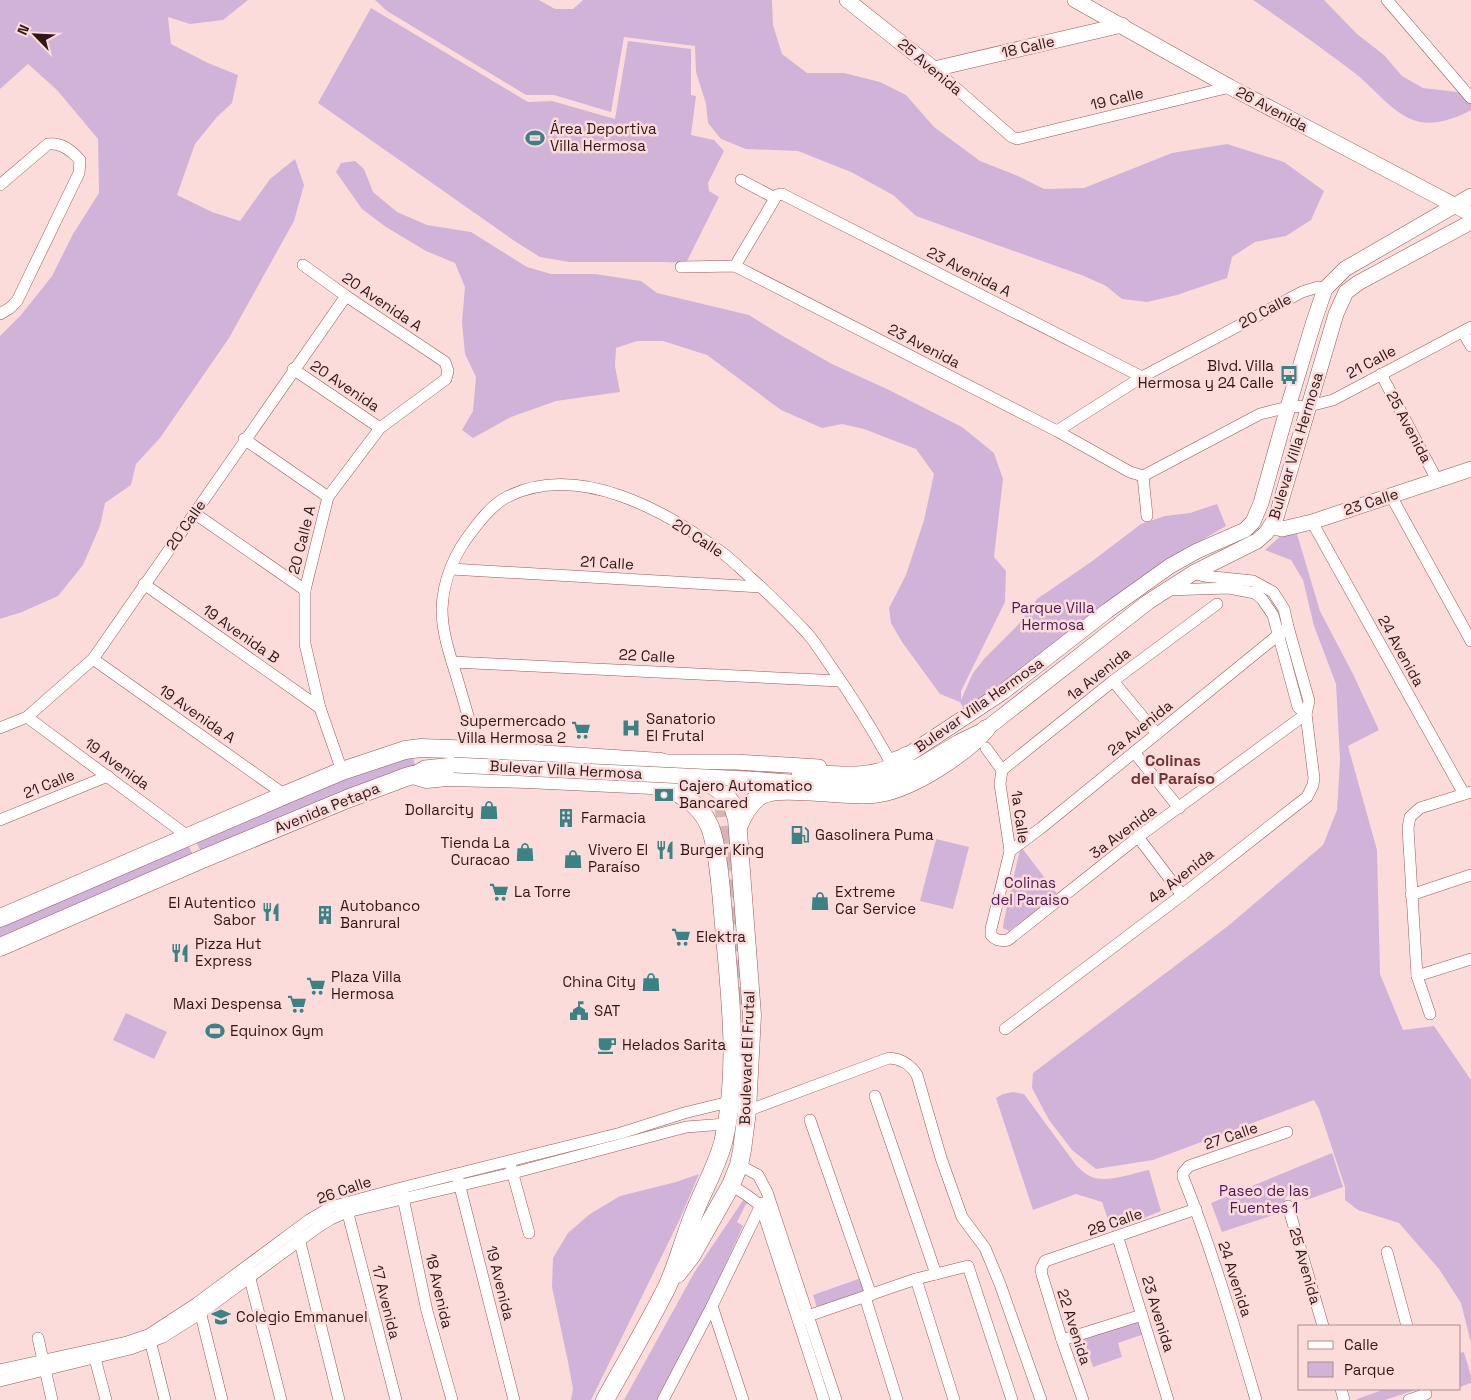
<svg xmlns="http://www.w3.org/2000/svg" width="1471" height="1400" viewBox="0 0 1471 1400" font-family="'Space Grotesk',sans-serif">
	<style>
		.green { fill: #d1b3d9 }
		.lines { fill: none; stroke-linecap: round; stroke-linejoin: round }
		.primary-tunnel { stroke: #d4b4b4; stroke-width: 18; stroke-dasharray: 18 9; stroke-linecap: butt }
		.street-casing { stroke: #9a5759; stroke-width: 12 }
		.secondary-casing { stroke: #9a5759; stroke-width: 16 }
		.primary-casing { stroke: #9a5759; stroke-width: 19 }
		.street { stroke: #fff; stroke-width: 11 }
		.secondary { stroke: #fff; stroke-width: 15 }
		.primary { stroke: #fff; stroke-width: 18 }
		.secondary-bridge-casing { stroke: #9a5759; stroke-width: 16; stroke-linecap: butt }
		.secondary-bridge { stroke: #fff; stroke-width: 15 }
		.labels { text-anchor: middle; stroke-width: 5; stroke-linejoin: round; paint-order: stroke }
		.street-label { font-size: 15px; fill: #321617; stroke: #fcdcdb }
		.poi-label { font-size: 15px; fill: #321617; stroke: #fcdcdb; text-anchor: start }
		.park-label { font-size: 15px; fill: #4c1859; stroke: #fcdcdb }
		.neighbourhood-label { font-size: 16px; font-weight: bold; fill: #723336; stroke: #fcdcdb }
	</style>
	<rect width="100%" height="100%" fill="#fcdcdb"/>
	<g class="green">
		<polygon points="0,0 248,0 223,20 190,24 168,17 171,44 208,63 238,75 232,103 217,117 195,144 177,195 212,212 240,221 270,179 295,159 304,185 294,221 229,338 160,438 136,464 131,485 105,503 100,526 83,565 58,596 22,612 0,619 0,336 21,315 52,276 73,234 99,193 98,139 57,90 28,64 0,89"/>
		<polygon points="375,0 539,0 555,9 573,9 583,0 772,0 773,25 782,54 807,73 844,73 880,82 906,95 934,127 980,161 1018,176 1044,189 1084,188 1172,153 1227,144 1284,162 1324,191 1311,220 1286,236 1255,242 1232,257 1227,278 1177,295 1147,302 1122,299 1106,286 1084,276 916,216 893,195 851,172 798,151 746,149 721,139 708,123 706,104 696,72 695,46 624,37 611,112 554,95 526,95 387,11"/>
		<path d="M1253 0H1324L1357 34 1384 55 1402 76 1423 88 1466 93 1471 98V110C1457 118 1437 125 1420 122 1395 117 1374 88 1356 74 1322 48 1288 24 1253 0Z"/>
		<polygon points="371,8 528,102 552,101 615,119 628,41 691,49 691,95 696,96 691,135 714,140 724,151 708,183 709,191 719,197 686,263 663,262 569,262 540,257 516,242 318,103"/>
		<polygon points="355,161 364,169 373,192 397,212 427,225 471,232 527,267 551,274 595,274 641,281 657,293 749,315 781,335 832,364 887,389 962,427 994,453 1003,479 994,557 1006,571 1005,602 961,691 961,700 973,673 984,659 1017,626 1037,599 1091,562 1141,524 1165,516 1190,513 1217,504 1226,526 1173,557 999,691 964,709 960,702 940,694 902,642 891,623 889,608 906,575 924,520 934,474 916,449 864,429 842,424 822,428 781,410 707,355 663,341 637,341 616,348 615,366 620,392 556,401 511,417 473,438 462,430 473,411 476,377 465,354 462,322 465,287 455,263 426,251 386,227 362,209 336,172 341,163"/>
		<polygon points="1297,534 1320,611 1353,674 1379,730 1348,746 1377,850 1380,974 1403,1030 1434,1026 1471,1080 1471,1343 1461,1303 1439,1269 1399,1223 1358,1210 1345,1200 1345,1187 1319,1109 1314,1100 1153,1160 1096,1169 1072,1150 1049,1120 1032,1088 1033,1073 1228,926 1323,845 1337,810 1340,760 1336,684 1314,626 1303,580 1291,560 1265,550 1282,535"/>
		<polygon points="412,755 416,768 201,852 194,838 290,795"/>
		<polygon points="936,839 969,847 953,909 920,901"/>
		<polygon points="186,840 193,855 0,940 0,923"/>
		<polygon points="1022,848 1057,894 1009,931 1003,928 1004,920 1019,853"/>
		<polygon points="126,1013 167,1032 154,1059 113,1040"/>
		<path d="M1013 1092 1024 1094 1076 1165C1081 1170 1087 1176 1095 1178 1111 1182 1133 1173 1149 1170L1161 1211 1112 1231 1102 1202 1076 1194 1033 1210 996 1098 1003 1094Z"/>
		<polygon points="1332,1153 1343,1187 1306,1200 1296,1193 1289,1194 1285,1198 1283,1212 1222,1232 1211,1203"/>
		<polygon points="699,1174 679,1221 591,1400 571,1400 573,1389 568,1362 552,1287 553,1258 568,1233 590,1214 620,1196 676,1182"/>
		<polygon points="746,1196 752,1203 746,1204 737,1222 743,1226 699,1322 660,1400 624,1400 694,1273"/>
		<polygon points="867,1276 873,1290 817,1308 813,1295"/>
		<polygon points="1143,1311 1150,1332 1118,1343 1122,1357 1093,1367 1082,1333"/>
		<polygon points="1464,1352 1471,1376 1471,1383 1460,1387 1460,1353"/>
		<polygon points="1385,1389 1418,1389 1385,1400 1357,1400 1357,1399"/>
	</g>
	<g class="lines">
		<polyline class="primary-tunnel" points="741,1005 722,785 729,774 739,769 801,774"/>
		<g class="street-casing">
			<g id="street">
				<polyline points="1387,0 1471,98"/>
				<polyline points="934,69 1012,137 1017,139 1230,87"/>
				<polyline points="741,180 775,198"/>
				<path d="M0 185 48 144C61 142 71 150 80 160L79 173 17 301 10 308 0 314"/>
				<polyline points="303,265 346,296 445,362 448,371 446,379 380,428 328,497 305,590 305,644 320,708 342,771"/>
				<polyline points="735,266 777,195 782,194 1142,377"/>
				<polyline points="681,267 735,266 1057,431 1130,472 1143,476 1260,414 1288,407 1309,406 1333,400 1471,327"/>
				<polyline points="1463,332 1471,346"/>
				<polyline points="293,369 380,428"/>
				<polyline points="1381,374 1437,480"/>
				<polyline points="1057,431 1142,377 1302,292 1318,287 1325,289"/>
				<polyline points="244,439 328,497"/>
				<polyline points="1143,476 1147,516"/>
				<polyline points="1391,496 1471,641"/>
				<polyline points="194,513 305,590"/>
				<polyline points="1312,522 1464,794"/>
				<polyline points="451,569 761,587"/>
				<polyline points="144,584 320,708"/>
				<polyline points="1166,590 1229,588 1255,593 1262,599 1273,615 1298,707 1306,714"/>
				<polyline points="93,659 285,795"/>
				<polyline points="452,662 840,681"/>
				<polyline points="1113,681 1157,734"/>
				<polyline points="27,717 189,837"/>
				<polyline points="0,728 27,717 93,659 346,296"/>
				<path d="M986 748 1002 770 1000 784 1010 851 991 929V935C996 941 1001 941 1008 940L1138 837 1306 714"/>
				<path d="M478 750C471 726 464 702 457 678 450 655 442 633 442 609 443 580 455 552 473 530 482 518 493 504 507 497 578 461 667 511 724 554 733 561 742 570 751 578 770 595 789 614 807 633 816 643 824 657 832 668 853 698 872 729 890 761"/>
				<polyline points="1134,752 1179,808"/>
				<polyline points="1002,770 1113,681 1217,604"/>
				<polyline points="0,820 108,776"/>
				<polyline points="1138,837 1182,895"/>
				<polyline points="1010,851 1041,828 1288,627"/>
				<polyline points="1411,895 1471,875"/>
				<polyline points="1417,976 1471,959"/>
				<polyline points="1430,1014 1417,976 1408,828 1410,817 1420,808 1471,792"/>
				<polyline points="1005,1029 1182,895 1294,807 1307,797 1313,785 1314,778 1306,714 1309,701 1288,627 1284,609 1273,592 1253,581 1204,576 1193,573"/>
				<polyline points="875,1096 936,1274"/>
				<path d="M747 1111 889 1058C902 1059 910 1064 917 1075L941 1158 962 1217 985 1248 1000 1284 1041 1400"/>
				<polyline points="810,1120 871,1295"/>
				<polyline points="739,1165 758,1175 767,1192 836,1400"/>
				<polyline points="511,1167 529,1233"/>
				<polyline points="458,1179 514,1400"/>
				<polyline points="731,1185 748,1196 761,1206 824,1400"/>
				<polyline points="402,1193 427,1311 452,1400"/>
				<polyline points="346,1206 396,1400"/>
				<polyline points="1288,1206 1323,1326"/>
				<polyline points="298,1234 339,1400"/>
				<polyline points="1118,1238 1168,1400"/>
				<polyline points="1387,1252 1407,1326"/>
				<polyline points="248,1271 281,1400"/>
				<polyline points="916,1279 954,1400"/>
				<polyline points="865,1297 897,1400"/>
				<polyline points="712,1306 743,1400"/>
				<polyline points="199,1307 222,1400"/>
				<polyline points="799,1319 916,1279 968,1266 1012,1400"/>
				<polyline points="149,1336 165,1400"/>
				<polyline points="38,1338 52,1400"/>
				<polyline points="1062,1340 1142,1315"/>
				<polyline points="93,1351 106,1400"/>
				<polyline points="0,1370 127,1342 148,1335 197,1303 309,1220 331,1207 401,1188 621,1133 684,1113 729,1102"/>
				<polyline points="0,1381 130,1349 163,1337 201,1313 318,1227 331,1219 347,1212 513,1173 686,1127 726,1124"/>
				<polyline points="1341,1389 1344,1400"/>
				<polyline points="663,1400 712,1306 762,1203"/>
				<polyline points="1083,1400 1062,1340 1042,1275 1041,1269 1045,1261 1196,1209"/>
				<path d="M1256 1400C1234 1325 1212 1249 1183 1177V1173L1189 1166 1287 1132"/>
				<polyline points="1409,1400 1426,1394"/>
			</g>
		</g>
		<g class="secondary-casing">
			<g id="secondary">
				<polyline points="847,0 934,69 1122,25"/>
				<polyline points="1075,0 1230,87 1471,214"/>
				<polyline points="1271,526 1282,529 1312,522 1471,469"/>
				<polyline points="896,759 906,756 1003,692 1107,611 1170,566 1197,551 1245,530 1253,522 1261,503 1288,407 1314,321 1325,289 1345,269 1471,196"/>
				<polyline points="667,762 736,762 819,767"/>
				<polyline points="413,775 425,768 454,765"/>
				<polyline points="748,779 848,786 878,783 901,776 914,769 959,742 986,729 1148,602 1193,573 1257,541 1266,533 1276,518 1336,314 1346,292 1358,283 1471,222"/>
			</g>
		</g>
		<g class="primary-casing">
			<g id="primary">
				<path d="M801 774C829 774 870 781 894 766 898 763 902 759 906 756"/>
				<path d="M738 827C743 815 749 803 760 796 779 783 851 799 880 793 914 787 964 754 986 729"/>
				<path d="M0 918 285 795 342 771 405 750 421 748 478 750 661 762C685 770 717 781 732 804 734 808 735 814 737 819L752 1015 747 1111 742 1150 739 1165 731 1185 691 1256 677 1274"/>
				<path d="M0 947 200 860 347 799 406 777 413 775 427 779 447 777 527 779 652 785C677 789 700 803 710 827 718 848 721 890 723 913 729 988 741 1068 723 1143 716 1168 702 1192 693 1216 684 1239 677 1265 667 1287 648 1325 626 1362 605 1400"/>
			</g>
		</g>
		<use href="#street" class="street"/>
		<use href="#secondary" class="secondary"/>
		<use href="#primary" class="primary"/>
		<g class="secondary-bridge-casing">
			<polyline id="secondary-bridge" points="454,765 748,779"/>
		</g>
		<use href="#secondary-bridge" class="secondary-bridge"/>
	</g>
	<defs>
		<g id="stadium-bare" transform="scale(1.5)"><path d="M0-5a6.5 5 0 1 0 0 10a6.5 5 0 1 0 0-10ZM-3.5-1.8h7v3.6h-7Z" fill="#3a8285" stroke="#fcdcdb" stroke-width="2.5" paint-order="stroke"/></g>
		<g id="bus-bare" transform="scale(1.5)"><path d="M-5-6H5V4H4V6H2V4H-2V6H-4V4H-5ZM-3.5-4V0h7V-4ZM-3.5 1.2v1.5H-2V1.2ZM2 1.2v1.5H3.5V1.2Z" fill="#3a8285" stroke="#fcdcdb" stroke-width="2.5" paint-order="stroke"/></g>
		<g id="hospital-bare" transform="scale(1.5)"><path d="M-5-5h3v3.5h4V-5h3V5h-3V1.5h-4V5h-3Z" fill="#3a8285" stroke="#fcdcdb" stroke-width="2.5" paint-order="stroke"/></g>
		<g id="supermarket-bare" transform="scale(1.5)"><path d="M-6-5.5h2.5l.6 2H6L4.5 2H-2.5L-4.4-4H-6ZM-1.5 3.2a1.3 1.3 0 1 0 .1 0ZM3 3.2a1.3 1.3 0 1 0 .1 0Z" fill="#3a8285" stroke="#fcdcdb" stroke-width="2.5" paint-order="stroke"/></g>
		<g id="bank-bare" transform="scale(1.5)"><path d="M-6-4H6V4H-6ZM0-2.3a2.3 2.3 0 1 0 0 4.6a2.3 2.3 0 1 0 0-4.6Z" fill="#3a8285" stroke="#fcdcdb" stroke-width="2.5" paint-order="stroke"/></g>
		<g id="shop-bare" transform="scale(1.5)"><path d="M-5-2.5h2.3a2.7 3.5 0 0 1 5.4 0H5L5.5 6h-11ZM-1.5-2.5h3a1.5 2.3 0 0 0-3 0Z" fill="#3a8285" stroke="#fcdcdb" stroke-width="2.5" paint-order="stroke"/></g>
		<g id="building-bare" transform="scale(1.5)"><path d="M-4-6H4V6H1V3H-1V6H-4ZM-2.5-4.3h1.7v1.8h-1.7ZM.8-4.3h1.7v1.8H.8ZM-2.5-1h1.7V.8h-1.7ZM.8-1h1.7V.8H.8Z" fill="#3a8285" stroke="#fcdcdb" stroke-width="2.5" paint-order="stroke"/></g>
		<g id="fuel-bare" transform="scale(1.5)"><path d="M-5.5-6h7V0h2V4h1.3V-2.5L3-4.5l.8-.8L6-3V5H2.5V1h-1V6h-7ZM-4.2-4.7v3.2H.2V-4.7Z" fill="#3a8285" stroke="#fcdcdb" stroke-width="2.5" paint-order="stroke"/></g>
		<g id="restaurant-bare" transform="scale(1.5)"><path d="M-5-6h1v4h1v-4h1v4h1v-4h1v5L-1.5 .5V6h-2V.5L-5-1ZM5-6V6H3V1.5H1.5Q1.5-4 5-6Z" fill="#3a8285" stroke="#fcdcdb" stroke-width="2.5" paint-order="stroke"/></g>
		<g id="civic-bare" transform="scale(1.5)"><path d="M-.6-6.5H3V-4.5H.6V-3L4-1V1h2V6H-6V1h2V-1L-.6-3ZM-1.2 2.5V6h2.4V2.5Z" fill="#3a8285" stroke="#fcdcdb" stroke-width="2.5" paint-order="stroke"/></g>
		<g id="cafe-bare" transform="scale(1.5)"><path d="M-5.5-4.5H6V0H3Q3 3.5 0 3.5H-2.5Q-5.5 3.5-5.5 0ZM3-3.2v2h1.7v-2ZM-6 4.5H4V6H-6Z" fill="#3a8285" stroke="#fcdcdb" stroke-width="2.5" paint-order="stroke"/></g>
		<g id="school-bare" transform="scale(1.5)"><path d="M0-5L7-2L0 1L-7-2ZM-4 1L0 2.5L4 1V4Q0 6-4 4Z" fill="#3a8285" stroke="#fcdcdb" stroke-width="2.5" paint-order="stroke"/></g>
	</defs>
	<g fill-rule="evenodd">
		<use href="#stadium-bare" x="535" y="138"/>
		<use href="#bus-bare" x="1289" y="375"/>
		<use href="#hospital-bare" x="631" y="728"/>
		<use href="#supermarket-bare" x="581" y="730"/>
		<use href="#bank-bare" x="664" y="795"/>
		<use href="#shop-bare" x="489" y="810"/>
		<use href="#building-bare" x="566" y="818"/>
		<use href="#fuel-bare" x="800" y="835"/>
		<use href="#restaurant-bare" x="665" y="850"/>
		<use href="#shop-bare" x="525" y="852"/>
		<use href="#shop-bare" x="573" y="859"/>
		<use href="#supermarket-bare" x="499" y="892"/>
		<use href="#shop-bare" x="820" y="901"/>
		<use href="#restaurant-bare" x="271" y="912"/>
		<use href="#building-bare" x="325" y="915"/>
		<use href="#supermarket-bare" x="681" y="937"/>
		<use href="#restaurant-bare" x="180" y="953"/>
		<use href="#shop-bare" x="651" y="982"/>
		<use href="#supermarket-bare" x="316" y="986"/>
		<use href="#supermarket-bare" x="297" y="1004"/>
		<use href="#civic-bare" x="579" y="1011"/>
		<use href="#stadium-bare" x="215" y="1031"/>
		<use href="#cafe-bare" x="607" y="1045"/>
		<use href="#school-bare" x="221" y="1317"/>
	</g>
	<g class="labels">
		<g class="street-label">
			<text transform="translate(1028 47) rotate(-13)" y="5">18 Calle</text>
			<text transform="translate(930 67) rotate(40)" y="5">25 Avenida</text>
			<text transform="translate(1117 99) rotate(-14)" y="5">19 Calle</text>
			<text transform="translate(1272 109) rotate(28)" y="5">26 Avenida</text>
			<text transform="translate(969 272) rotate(27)" y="5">23 Avenida A</text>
			<text transform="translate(382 302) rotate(34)" y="5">20 Avenida A</text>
			<text transform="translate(1265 311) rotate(-28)" y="5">20 Calle</text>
			<text transform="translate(924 346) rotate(27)" y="5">23 Avenida</text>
			<text transform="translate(1371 362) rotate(-28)" y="5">21 Calle</text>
			<text transform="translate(345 386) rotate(34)" y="5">20 Avenida</text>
			<text transform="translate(1409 427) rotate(62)" y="5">25 Avenida</text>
			<text transform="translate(1296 446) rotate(-73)" y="5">Bulevar Villa Hermosa</text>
			<text transform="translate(1371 502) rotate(-18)" y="5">23 Calle</text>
			<text transform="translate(186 525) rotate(-55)" y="5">20 Calle</text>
			<text transform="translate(698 538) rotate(33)" y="5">20 Calle</text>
			<text transform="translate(302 540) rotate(-76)" y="5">20 Calle A</text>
			<text transform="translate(607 563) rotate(3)" y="5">21 Calle</text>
			<text transform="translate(241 634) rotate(35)" y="5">19 Avenida B</text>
			<text transform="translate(1401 651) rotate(61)" y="5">24 Avenida</text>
			<text transform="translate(647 656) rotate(3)" y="5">22 Calle</text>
			<text transform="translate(1099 674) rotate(-38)" y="5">1a Avenida</text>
			<text transform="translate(979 705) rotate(-35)" y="5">Bulevar Villa Hermosa</text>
			<text transform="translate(197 714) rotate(35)" y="5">19 Avenida A</text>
			<text transform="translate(1140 728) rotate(-39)" y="5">2a Avenida</text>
			<text transform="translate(117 764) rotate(36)" y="5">19 Avenida</text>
			<text transform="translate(566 770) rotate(3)" y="5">Bulevar Villa Hermosa</text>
			<text transform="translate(49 784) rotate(-22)" y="5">21 Calle</text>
			<text transform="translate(327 808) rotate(-22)" y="5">Avenida Petapa</text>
			<text transform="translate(1020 817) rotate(82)" y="5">1a Calle</text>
			<text transform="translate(1123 832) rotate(-37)" y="5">3a Avenida</text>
			<text transform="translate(1181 876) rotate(-38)" y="5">4a Avenida</text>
			<text transform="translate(747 1058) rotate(-88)" y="5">Boulevard El Frutal</text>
			<text transform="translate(1231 1136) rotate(-19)" y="5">27 Calle</text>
			<text transform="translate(344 1190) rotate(-19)" y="5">26 Calle</text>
			<text transform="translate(1115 1222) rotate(-19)" y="5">28 Calle</text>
			<text transform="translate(1305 1266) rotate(74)" y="5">25 Avenida</text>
			<text transform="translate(1235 1279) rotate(72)" y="5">24 Avenida</text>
			<text transform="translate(500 1283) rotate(76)" y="5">19 Avenida</text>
			<text transform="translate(439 1291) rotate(77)" y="5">18 Avenida</text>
			<text transform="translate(386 1302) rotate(76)" y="5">17 Avenida</text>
			<text transform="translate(1158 1314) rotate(73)" y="5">23 Avenida</text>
			<text transform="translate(1074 1327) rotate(72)" y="5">22 Avenida</text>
		</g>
		<g class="poi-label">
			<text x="550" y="134">Área Deportiva<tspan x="550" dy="17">Villa Hermosa</tspan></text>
			<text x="1274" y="371" text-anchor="end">Blvd. Villa<tspan x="1274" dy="17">Hermosa y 24 Calle</tspan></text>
			<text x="646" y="724">Sanatorio<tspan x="646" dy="17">El Frutal</tspan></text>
			<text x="566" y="726" text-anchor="end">Supermercado<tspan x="566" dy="17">Villa Hermosa 2</tspan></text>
			<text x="679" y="791">Cajero Automatico<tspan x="679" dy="17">Bancared</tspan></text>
			<text x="474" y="815" text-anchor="end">Dollarcity</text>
			<text x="581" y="823">Farmacia</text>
			<text x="815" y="840">Gasolinera Puma</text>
			<text x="510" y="848" text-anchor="end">Tienda La<tspan x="510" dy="17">Curacao</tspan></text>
			<text x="588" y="855">Vivero El<tspan x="588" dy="17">Paraíso</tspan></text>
			<text x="680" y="855">Burger King</text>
			<text x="514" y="897">La Torre</text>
			<text x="835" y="897">Extreme<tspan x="835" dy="17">Car Service</tspan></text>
			<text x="256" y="908" text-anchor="end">El Autentico<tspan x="256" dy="17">Sabor</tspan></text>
			<text x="340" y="911">Autobanco<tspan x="340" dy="17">Banrural</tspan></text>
			<text x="696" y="942">Elektra</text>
			<text x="195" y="949">Pizza Hut<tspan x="195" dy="17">Express</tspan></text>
			<text x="331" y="982">Plaza Villa<tspan x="331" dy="17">Hermosa</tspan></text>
			<text x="636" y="987" text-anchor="end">China City</text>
			<text x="282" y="1009" text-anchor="end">Maxi Despensa</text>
			<text x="594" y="1016">SAT</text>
			<text x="230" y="1036">Equinox Gym</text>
			<text x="622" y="1050">Helados Sarita</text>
			<text x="236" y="1322">Colegio Emmanuel</text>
		</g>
		<g class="park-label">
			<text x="1053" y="613">Parque Villa<tspan x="1053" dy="17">Hermosa</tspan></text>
			<text x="1030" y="888">Colinas<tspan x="1030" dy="17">del Paraiso</tspan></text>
			<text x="1264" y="1196">Paseo de las<tspan x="1264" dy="17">Fuentes 1</tspan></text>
		</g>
		<g class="neighbourhood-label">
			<text x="1173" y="766">Colinas<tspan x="1173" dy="18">del Paraíso</tspan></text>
		</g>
	</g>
	<rect x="1298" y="1325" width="162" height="65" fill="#fcdcdb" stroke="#ab8d8d"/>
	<rect x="1308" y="1341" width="25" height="8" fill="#ffffff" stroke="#ab8d8d"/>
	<text x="1344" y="1350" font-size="15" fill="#321617">Calle</text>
	<rect x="1308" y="1362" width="25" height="15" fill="#d1b3d9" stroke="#ab8d8d"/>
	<text x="1344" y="1375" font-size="15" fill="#321617">Parque</text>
	<g transform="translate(35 35) rotate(294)" stroke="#fcdcdb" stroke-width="4" paint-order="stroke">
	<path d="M0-4L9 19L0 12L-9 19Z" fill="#321617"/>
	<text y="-8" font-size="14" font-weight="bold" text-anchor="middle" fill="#321617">N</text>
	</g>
</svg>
